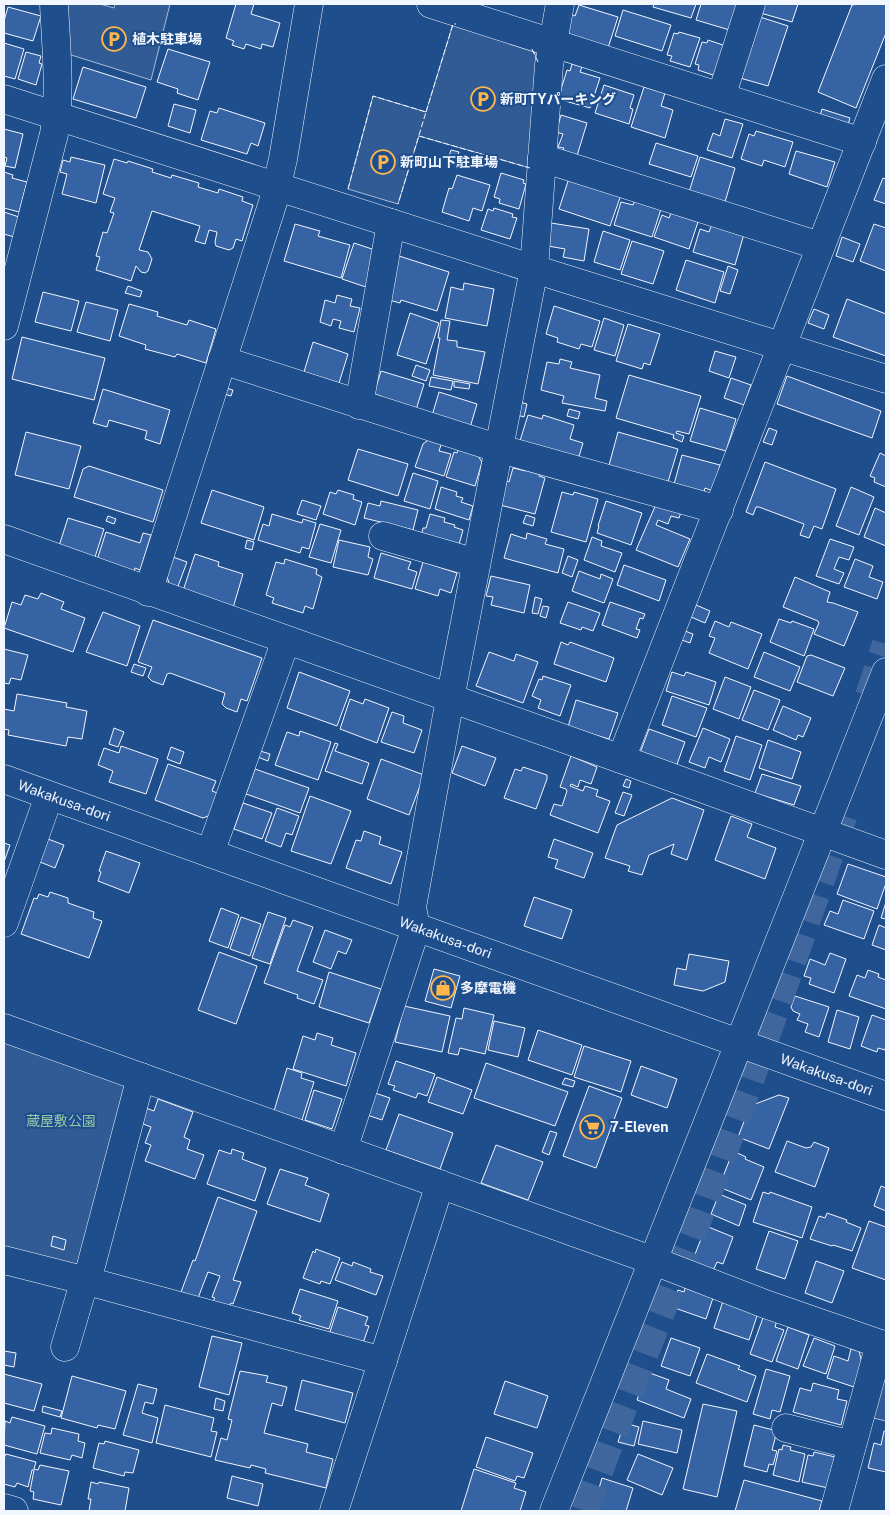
<svg xmlns="http://www.w3.org/2000/svg" width="890" height="1515" viewBox="0 0 890 1515" font-family="'Public Sans','Noto Sans JP',sans-serif">
	<style>
		.built { fill: #305b95; stroke: #a8bbd7 }
		.building { fill: #3563a3; stroke: #f2f6ff }
		.lines { fill: none; stroke-linecap: round; stroke-linejoin: round }
		.highway-tunnel { stroke: #3f679d; stroke-width: 28; stroke-dasharray: 28 14; stroke-linecap: butt }
		.minor-casing { stroke: #f2f6ff; stroke-width: 29 }
		.minor { stroke: #1f4e8c; stroke-width: 28 }
		.fence { stroke: #f2f6ff; stroke-width: 1; stroke-dasharray: 6 2.5; stroke-linecap: butt }
		.labels { text-anchor: middle; stroke-width: 4; stroke-linejoin: round; paint-order: stroke }
		.poi-label { font-size: 14px; font-weight: bold; fill: #f2f6ff; stroke: #1f4e8c; text-anchor: start }
		.street-label { font-size: 14px; fill: #f2f6ff; stroke: #1f4e8c }
		.park-label { font-size: 14px; fill: #97c8a6; stroke: #1f4e8c }
	</style>
	<rect width="100%" height="100%" fill="#1f4e8c"/>
	<g class="built">
		<polygon points="65,4 100,4 114,8 115,4 170,4 151,80 68,54"/>
		<polygon points="453,24 533,49 538,62 530,168 419,136 398,204 348,189 373,96 426,112"/>
		<polygon points="4,1039 123,1082 128,1092 85,1262 75,1269 4,1249"/>
		<polygon points="886,1370 886,1421 873,1418"/>
	</g>
	<g class="building">
		<polygon points="236,4 254,4 251,14 280,23 273,47 262,44 261,49 246,44 244,49 232,45 234,41 226,38"/>
		<polygon points="654,4 696,4 691,18 653,7"/>
		<polygon points="701,4 741,4 733,31 696,20"/>
		<polygon points="760,4 798,4 792,22 757,12"/>
		<polygon points="858,4 886,4 886,33 856,108 818,92 852,5"/>
		<polygon points="579,5 618,17 608,48 571,36 566,28 571,14 575,16"/>
		<polygon points="8,7 41,16 33,41 4,33 4,21"/>
		<polygon points="623,10 671,25 662,51 615,36"/>
		<polygon points="760,17 788,26 768,86 740,78"/>
		<polygon points="679,32 700,38 690,67 670,61 672,56 667,55 674,33 678,34"/>
		<polygon points="708,40 729,47 719,77 698,70 699,65 695,64 702,42 707,43"/>
		<polygon points="4,43 24,49 15,79 4,76"/>
		<polygon points="168,49 210,62 198,100 177,93 178,89 157,82"/>
		<polygon points="26,52 41,56 39,63 42,64 36,85 18,79"/>
		<polygon points="572,64 582,67 580,72 600,78 590,108 558,99 567,70 570,71"/>
		<polygon points="83,67 146,87 136,118 73,99"/>
		<polygon points="604,85 634,95 630,108 633,109 629,124 595,113"/>
		<polygon points="644,87 665,93 661,106 673,110 665,138 631,127"/>
		<polygon points="174,104 196,110 190,133 168,126"/>
		<polygon points="219,108 265,123 258,146 251,143 247,154 201,140 210,111 217,113"/>
		<polygon points="822,109 850,118 848,125 820,116"/>
		<polygon points="561,115 587,123 576,159 562,154 564,148 558,147 563,134 556,132"/>
		<polygon points="725,119 743,124 732,158 707,150 713,133 720,136"/>
		<polygon points="4,129 23,134 15,168 5,166 7,158 4,157"/>
		<polygon points="756,131 793,142 785,167 764,160 762,166 741,159 749,134 754,136"/>
		<polygon points="656,143 698,156 691,177 649,164"/>
		<polygon points="451,150 459,152 456,161 448,159"/>
		<polygon points="796,151 835,162 827,187 789,174"/>
		<polygon points="71,157 105,165 96,203 62,194 67,174 60,172 63,160 70,162"/>
		<polygon points="700,157 735,168 725,202 689,192"/>
		<polygon points="114,159 127,163 128,161 153,169 152,172 171,178 172,175 199,183 198,187 218,193 219,189 243,197 242,201 253,205 242,241 236,239 233,248 229,250 216,246 215,242 217,232 209,230 205,244 195,241 200,226 152,211 139,250 148,252 152,259 148,271 145,273 141,272 136,266 131,281 96,270 100,257 96,256 103,232 107,233 114,213 110,212 115,198 103,194"/>
		<polygon points="4,172 13,175 12,178 27,182 19,212 4,208"/>
		<polygon points="501,173 524,180 523,183 526,184 519,209 499,203 500,199 494,197"/>
		<polygon points="457,175 490,185 482,211 473,208 469,221 442,212 449,188 452,189"/>
		<polygon points="569,178 622,192 610,226 559,209"/>
		<polygon points="883,178 886,179 886,204 874,200"/>
		<polygon points="635,200 661,209 652,237 614,225 621,202 633,205"/>
		<polygon points="494,208 513,214 512,217 517,218 510,239 481,230 488,209 493,211"/>
		<polygon points="4,212 19,217 14,237 4,234"/>
		<polygon points="671,213 698,222 689,249 654,237 662,215 669,218"/>
		<polygon points="551,223 589,229 584,261 563,257 565,249 548,246"/>
		<polygon points="295,224 320,231 318,236 350,245 341,278 284,261"/>
		<polygon points="712,224 744,234 735,265 693,252 700,229 709,232"/>
		<polygon points="874,224 886,228 886,271 860,261"/>
		<polygon points="603,231 630,240 620,270 594,262"/>
		<polygon points="842,237 860,244 853,262 836,256"/>
		<polygon points="632,241 664,251 653,284 621,274"/>
		<polygon points="354,243 378,251 366,287 342,279"/>
		<polygon points="399,256 449,272 437,311 401,300 400,303 389,300 395,282 391,280"/>
		<polygon points="686,260 724,272 715,303 676,290"/>
		<polygon points="728,266 738,270 730,294 720,291"/>
		<polygon points="464,283 494,289 487,326 445,318 451,287 463,290"/>
		<polygon points="128,286 142,291 140,297 125,293"/>
		<polygon points="43,292 79,301 71,331 35,322"/>
		<polygon points="337,295 352,299 350,306 360,308 354,332 339,328 341,321 333,319 331,326 320,322 325,300 335,303"/>
		<polygon points="847,299 886,314 886,356 833,337"/>
		<polygon points="86,302 118,310 110,341 77,332"/>
		<polygon points="129,304 158,312 157,316 187,325 189,320 216,329 206,363 177,354 175,357 145,349 146,345 119,336"/>
		<polygon points="554,306 600,321 592,347 581,344 579,349 557,342 558,338 546,334"/>
		<polygon points="814,309 829,315 824,329 808,323"/>
		<polygon points="410,313 439,323 426,364 397,355"/>
		<polygon points="604,318 624,325 615,356 594,350"/>
		<polygon points="441,320 450,321 447,340 457,341 457,347 485,352 478,384 433,375 440,338 438,338"/>
		<polygon points="628,324 660,334 650,365 644,363 642,369 616,361"/>
		<polygon points="22,337 105,358 94,400 12,379"/>
		<polygon points="313,342 348,354 339,383 304,372"/>
		<polygon points="715,351 736,357 729,378 709,371"/>
		<polygon points="560,359 572,362 570,368 600,375 595,398 607,401 605,411 562,403 564,396 541,390 547,362 559,364"/>
		<polygon points="416,365 430,370 426,381 412,376"/>
		<polygon points="381,371 424,384 415,413 379,402 381,396 374,394"/>
		<polygon points="629,375 701,396 689,434 677,431 676,433 684,436 682,442 673,438 674,435 616,418"/>
		<polygon points="787,376 881,411 872,438 777,404"/>
		<polygon points="431,377 453,381 451,390 429,386"/>
		<polygon points="731,378 751,385 744,405 724,398"/>
		<polygon points="454,381 470,384 469,389 454,387"/>
		<polygon points="226,388 233,390 231,396 224,394"/>
		<polygon points="103,389 170,410 160,444 145,439 147,431 109,420 107,427 93,423"/>
		<polygon points="439,392 477,404 469,431 431,419"/>
		<polygon points="520,402 527,404 524,417 517,415"/>
		<polygon points="700,408 736,419 726,451 690,441"/>
		<polygon points="569,409 580,412 578,419 567,416"/>
		<polygon points="528,415 542,419 543,415 574,425 570,439 583,443 577,463 519,444"/>
		<polygon points="769,428 777,431 772,445 763,442"/>
		<polygon points="26,432 81,446 69,489 15,475"/>
		<polygon points="618,432 678,449 667,485 608,469"/>
		<polygon points="431,438 442,442 439,451 451,454 444,476 415,467 423,444"/>
		<polygon points="459,447 476,453 482,462 475,486 446,477 454,452 457,453"/>
		<polygon points="358,449 408,464 398,496 348,480"/>
		<polygon points="880,453 886,456 886,487 874,482 875,478 870,476"/>
		<polygon points="682,455 720,465 713,491 705,488 703,496 673,488"/>
		<polygon points="765,462 836,489 822,529 814,526 809,538 800,535 804,524 759,507 756,507 753,515 746,512"/>
		<polygon points="89,466 163,490 153,522 74,497 83,469"/>
		<polygon points="527,466 541,470 539,476 545,478 535,514 500,505 507,481 509,482 513,468 526,471"/>
		<polygon points="413,473 438,481 430,509 404,501"/>
		<polygon points="441,487 457,492 456,496 463,498 461,502 473,506 469,520 435,509"/>
		<polygon points="851,487 874,497 859,535 836,526"/>
		<polygon points="212,490 264,507 254,540 201,523"/>
		<polygon points="338,490 354,495 353,499 362,502 355,525 323,514 330,492 336,494"/>
		<polygon points="562,492 573,495 574,492 598,499 586,542 551,532"/>
		<polygon points="302,500 321,506 316,520 297,514"/>
		<polygon points="381,501 418,510 413,530 364,518 368,503 380,506"/>
		<polygon points="606,501 642,513 631,545 597,533 599,526 598,526"/>
		<polygon points="657,502 681,512 679,518 671,516 668,524 658,520 656,525 690,539 678,567 636,550"/>
		<polygon points="875,508 886,513 886,546 864,537"/>
		<polygon points="272,514 302,523 303,519 316,523 309,549 302,547 300,553 258,540 263,524 269,526"/>
		<polygon points="430,514 445,518 444,522 455,525 454,527 463,530 458,548 421,536 423,528 426,528"/>
		<polygon points="526,515 535,518 533,526 523,523"/>
		<polygon points="108,516 116,519 114,524 106,521"/>
		<polygon points="68,518 104,529 95,557 59,546"/>
		<polygon points="320,524 341,530 331,563 309,557"/>
		<polygon points="106,532 140,543 143,533 151,535 140,570 135,568 134,572 97,560"/>
		<polygon points="527,533 547,539 545,544 564,549 558,573 504,558 511,534 526,539"/>
		<polygon points="592,537 602,541 601,546 622,553 615,572 584,560"/>
		<polygon points="830,539 854,547 849,560 839,557 834,569 844,573 839,584 816,576"/>
		<polygon points="247,540 254,542 252,550 245,548"/>
		<polygon points="339,540 370,547 368,557 373,559 368,575 333,567"/>
		<polygon points="381,553 411,562 408,569 417,572 412,589 374,578"/>
		<polygon points="195,554 219,562 218,566 243,574 233,608 183,591"/>
		<polygon points="568,556 578,560 572,577 562,573"/>
		<polygon points="173,557 187,562 177,589 170,586 167,577"/>
		<polygon points="285,559 317,569 316,574 322,577 313,609 305,606 303,613 272,603 274,598 266,595 276,562 284,564"/>
		<polygon points="855,559 873,566 869,577 883,582 877,599 844,587"/>
		<polygon points="423,562 457,573 451,593 440,589 438,596 415,589"/>
		<polygon points="624,565 666,580 659,601 617,585"/>
		<polygon points="579,571 600,579 601,574 613,579 604,603 572,591"/>
		<polygon points="491,576 530,585 524,613 491,605 493,597 486,596"/>
		<polygon points="795,577 830,592 827,602 833,603 858,612 844,646 814,634 819,623 818,621 783,607"/>
		<polygon points="41,593 64,602 61,609 85,618 73,652 4,628 12,602 21,605 25,595 38,599"/>
		<polygon points="535,597 542,599 538,614 532,613"/>
		<polygon points="568,602 600,613 593,631 582,627 581,630 560,623"/>
		<polygon points="610,602 645,614 643,619 640,618 636,629 640,630 637,638 602,625"/>
		<polygon points="696,605 710,611 705,623 691,617"/>
		<polygon points="543,606 549,607 546,618 540,616"/>
		<polygon points="103,612 140,626 127,666 86,652"/>
		<polygon points="779,619 791,623 792,621 814,629 804,656 770,642"/>
		<polygon points="153,620 262,658 247,701 241,699 237,712 226,708 222,704 225,693 170,673 167,674 163,685 152,681 148,677 152,667 138,662"/>
		<polygon points="715,621 729,627 731,622 762,634 748,669 709,653 715,638 709,636"/>
		<polygon points="685,631 693,634 690,643 682,640"/>
		<polygon points="561,642 568,645 570,642 614,658 606,682 554,664"/>
		<polygon points="4,649 28,655 21,680 11,678 9,684 4,683"/>
		<polygon points="489,652 514,661 516,654 538,662 523,703 476,686"/>
		<polygon points="764,652 800,667 790,691 754,677"/>
		<polygon points="811,655 845,668 833,696 797,682 807,656"/>
		<polygon points="134,664 146,668 143,676 131,672"/>
		<polygon points="299,672 350,691 337,726 287,708"/>
		<polygon points="672,672 684,676 686,672 716,682 709,705 666,691"/>
		<polygon points="543,676 571,685 560,716 538,708 541,700 532,696 539,679 542,680"/>
		<polygon points="725,677 751,687 739,719 713,709"/>
		<polygon points="754,690 780,700 768,730 742,720"/>
		<polygon points="17,694 67,703 66,707 87,711 82,739 68,737 66,746 8,735 9,730 4,729 4,709 14,711"/>
		<polygon points="672,696 707,708 696,737 662,725"/>
		<polygon points="350,699 363,704 365,699 389,708 377,743 340,729"/>
		<polygon points="576,700 618,713 609,739 568,727"/>
		<polygon points="783,706 811,718 803,737 798,735 796,740 773,730"/>
		<polygon points="392,712 404,716 403,723 422,730 414,753 381,742"/>
		<polygon points="114,728 124,732 118,747 109,744"/>
		<polygon points="703,728 730,739 721,762 709,757 705,768 689,762"/>
		<polygon points="649,729 685,742 676,767 640,753"/>
		<polygon points="300,731 331,742 318,780 275,765 287,732 299,736"/>
		<polygon points="736,736 762,745 750,780 724,771"/>
		<polygon points="768,740 801,752 792,779 759,768"/>
		<polygon points="335,743 338,744 335,751 369,763 362,784 325,771"/>
		<polygon points="121,746 158,759 146,794 109,782 113,771 98,765 104,748 119,753"/>
		<polygon points="462,746 496,758 485,786 452,773"/>
		<polygon points="171,747 184,752 180,764 167,759"/>
		<polygon points="257,750 270,754 268,761 255,756"/>
		<polygon points="571,756 597,767 591,784 580,780 578,787 571,784 570,786 583,791 585,786 598,790 596,796 610,801 598,833 550,815 554,804 562,806 567,791 566,789 560,787"/>
		<polygon points="381,759 424,775 409,815 367,799"/>
		<polygon points="168,764 216,781 212,791 220,794 213,814 203,818 155,800"/>
		<polygon points="523,767 547,775 547,779 536,809 504,798 515,769 521,771"/>
		<polygon points="255,769 309,788 300,813 246,794"/>
		<polygon points="762,774 801,786 794,805 755,793"/>
		<polygon points="626,779 631,781 629,788 623,786"/>
		<polygon points="623,792 632,795 624,816 615,813"/>
		<polygon points="310,796 351,811 331,864 291,851"/>
		<polygon points="672,798 704,810 687,860 671,854 674,844 649,855 642,875 628,871 630,866 605,858 617,825"/>
		<polygon points="243,803 272,813 262,839 234,829"/>
		<polygon points="277,808 299,816 292,835 286,833 281,847 265,841"/>
		<polygon points="731,816 752,824 747,837 776,848 765,879 715,860"/>
		<polygon points="364,831 381,837 379,844 402,852 391,884 346,868 356,840 361,841"/>
		<polygon points="48,839 64,845 55,868 40,862"/>
		<polygon points="554,839 593,853 584,878 555,868 558,860 548,857"/>
		<polygon points="4,843 10,845 4,862"/>
		<polygon points="106,851 140,863 129,893 98,881 101,872 99,871"/>
		<polygon points="848,864 886,877 886,883 877,909 837,894"/>
		<polygon points="50,892 68,898 68,903 94,912 93,918 102,921 89,958 21,934 34,898 37,899 39,894 48,897"/>
		<polygon points="534,897 572,910 562,939 524,926"/>
		<polygon points="843,900 874,911 864,939 824,925 830,911 838,914"/>
		<polygon points="886,902 886,919 881,918"/>
		<polygon points="221,908 239,915 228,948 209,941"/>
		<polygon points="268,912 286,918 270,964 252,958"/>
		<polygon points="241,917 261,924 250,956 230,949"/>
		<polygon points="293,920 313,927 297,971 323,980 314,1004 297,998 298,995 264,983 285,925 290,927"/>
		<polygon points="879,925 886,928 886,950 872,945"/>
		<polygon points="325,930 352,940 346,954 338,951 331,969 313,962"/>
		<polygon points="219,952 257,966 236,1024 198,1010"/>
		<polygon points="830,953 846,959 834,993 809,984 811,978 804,976 810,959 825,965"/>
		<polygon points="689,954 729,961 725,982 703,991 674,985 677,968 686,970"/>
		<polygon points="434,969 460,976 451,1008 425,1001"/>
		<polygon points="868,970 879,974 878,977 886,980 886,1009 849,996 857,975 865,978"/>
		<polygon points="329,972 381,989 369,1023 319,1007"/>
		<polygon points="795,996 829,1007 819,1037 805,1032 808,1024 797,1020 800,1014 793,1011 791,1007"/>
		<polygon points="404,1006 450,1016 442,1052 395,1042"/>
		<polygon points="464,1008 494,1015 485,1054 460,1048 458,1055 448,1053 456,1018 462,1019"/>
		<polygon points="837,1010 859,1017 850,1049 828,1042"/>
		<polygon points="872,1015 886,1020 886,1045 885,1050 878,1048 877,1052 861,1046"/>
		<polygon points="494,1021 525,1028 518,1057 488,1050"/>
		<polygon points="538,1030 582,1045 572,1075 528,1060"/>
		<polygon points="317,1033 333,1038 331,1045 356,1053 346,1086 293,1069 303,1036 315,1040"/>
		<polygon points="584,1046 631,1061 621,1092 574,1077"/>
		<polygon points="396,1061 435,1074 427,1096 418,1093 416,1098 393,1090 395,1086 388,1084"/>
		<polygon points="486,1063 568,1092 555,1126 474,1098"/>
		<polygon points="641,1066 677,1079 667,1108 631,1095"/>
		<polygon points="287,1068 302,1073 301,1078 314,1082 302,1120 274,1111"/>
		<polygon points="437,1077 472,1090 463,1114 428,1102"/>
		<polygon points="565,1078 575,1081 573,1087 562,1084"/>
		<polygon points="589,1086 622,1098 596,1168 563,1156"/>
		<polygon points="314,1090 342,1099 332,1129 305,1120"/>
		<polygon points="375,1093 390,1098 382,1120 367,1115"/>
		<polygon points="779,1095 789,1098 769,1149 738,1137 750,1106"/>
		<polygon points="158,1099 193,1112 184,1137 190,1140 187,1149 204,1155 195,1179 145,1161 151,1145 145,1143 151,1127 138,1122 143,1107 154,1111"/>
		<polygon points="399,1114 453,1133 440,1169 386,1150"/>
		<polygon points="550,1131 557,1133 549,1155 542,1152"/>
		<polygon points="787,1141 806,1148 811,1147 814,1142 829,1148 815,1187 775,1172"/>
		<polygon points="496,1145 543,1162 528,1200 481,1183"/>
		<polygon points="232,1149 244,1153 242,1159 266,1168 255,1201 207,1184 219,1150 231,1154"/>
		<polygon points="733,1151 746,1157 745,1159 764,1167 751,1200 719,1187"/>
		<polygon points="280,1169 308,1178 305,1185 329,1194 320,1222 267,1204"/>
		<polygon points="881,1186 886,1188 886,1211 874,1206"/>
		<polygon points="763,1192 769,1194 770,1192 812,1207 802,1238 753,1222"/>
		<polygon points="719,1194 746,1205 739,1226 711,1214"/>
		<polygon points="218,1197 257,1211 233,1280 241,1282 233,1304 231,1303 229,1307 213,1301 215,1298 212,1297 220,1276 208,1272 198,1298 181,1292 193,1260 195,1261"/>
		<polygon points="827,1213 847,1220 846,1222 861,1228 852,1251 833,1245 832,1246 810,1239 819,1216 825,1218"/>
		<polygon points="869,1221 886,1227 886,1280 852,1268"/>
		<polygon points="706,1226 733,1237 723,1264 717,1262 713,1271 692,1262"/>
		<polygon points="769,1231 798,1241 785,1279 756,1269"/>
		<polygon points="53,1236 66,1240 64,1250 51,1246"/>
		<polygon points="316,1249 340,1258 330,1284 321,1281 320,1284 303,1278 313,1251 315,1253"/>
		<polygon points="816,1261 844,1271 832,1303 805,1293"/>
		<polygon points="342,1262 352,1266 353,1262 371,1269 370,1272 383,1276 376,1295 335,1280"/>
		<polygon points="685,1288 713,1298 706,1319 672,1307 678,1290 684,1292"/>
		<polygon points="300,1289 338,1301 329,1329 299,1320 301,1316 292,1313"/>
		<polygon points="723,1301 758,1313 749,1340 714,1328"/>
		<polygon points="338,1307 368,1317 365,1325 369,1326 363,1343 330,1332"/>
		<polygon points="764,1315 777,1320 775,1327 784,1330 772,1362 750,1354"/>
		<polygon points="788,1327 809,1335 798,1369 776,1361"/>
		<polygon points="212,1336 242,1343 229,1395 199,1387"/>
		<polygon points="671,1338 700,1348 690,1376 661,1366"/>
		<polygon points="814,1338 835,1346 826,1374 803,1366"/>
		<polygon points="851,1349 859,1351 862,1363 854,1387 827,1378 834,1356 848,1361"/>
		<polygon points="4,1351 16,1353 14,1367 4,1365"/>
		<polygon points="707,1354 740,1366 738,1369 756,1376 747,1402 696,1383"/>
		<polygon points="766,1369 790,1376 780,1412 772,1410 770,1419 753,1414"/>
		<polygon points="240,1371 268,1376 266,1382 287,1387 282,1406 272,1403 264,1433 308,1444 306,1452 333,1459 326,1488 265,1473 266,1469 251,1465 250,1468 215,1460 221,1438 227,1440 232,1420 228,1419"/>
		<polygon points="647,1372 669,1380 666,1389 691,1399 684,1418 637,1400"/>
		<polygon points="4,1374 42,1384 34,1411 4,1403"/>
		<polygon points="72,1376 126,1391 115,1429 98,1425 97,1428 61,1418"/>
		<polygon points="302,1380 353,1393 345,1423 295,1410"/>
		<polygon points="505,1381 548,1396 537,1428 494,1414"/>
		<polygon points="813,1383 839,1390 837,1399 847,1401 841,1425 793,1412 800,1388 811,1391"/>
		<polygon points="138,1384 157,1389 153,1404 145,1402 142,1413 158,1418 152,1443 123,1435"/>
		<polygon points="216,1398 225,1401 223,1411 214,1409"/>
		<polygon points="703,1404 737,1411 717,1497 683,1489"/>
		<polygon points="165,1405 214,1418 211,1431 217,1432 211,1457 156,1443"/>
		<polygon points="43,1406 62,1411 60,1417 42,1412"/>
		<polygon points="12,1417 45,1426 37,1454 4,1445 5,1421 10,1423"/>
		<polygon points="643,1421 682,1430 677,1453 638,1444"/>
		<polygon points="624,1423 639,1427 634,1446 618,1442"/>
		<polygon points="754,1425 777,1431 772,1450 777,1451 773,1465 769,1464 767,1472 744,1466"/>
		<polygon points="52,1428 79,1434 78,1441 85,1443 82,1458 72,1455 70,1460 40,1453 45,1433 51,1434"/>
		<polygon points="884,1431 886,1431 886,1472 868,1468 874,1443 881,1445"/>
		<polygon points="486,1437 533,1453 524,1478 517,1476 515,1481 476,1467"/>
		<polygon points="105,1441 139,1450 133,1473 125,1472 124,1476 93,1468 99,1443 104,1444"/>
		<polygon points="783,1445 791,1447 790,1450 805,1454 799,1482 773,1475 779,1449 782,1450"/>
		<polygon points="814,1452 835,1457 828,1488 802,1482 808,1455 813,1456"/>
		<polygon points="6,1454 36,1462 34,1469 38,1470 40,1465 69,1471 61,1505 33,1499 34,1492 30,1491 34,1470 32,1470 28,1487 17,1483 15,1487 4,1484 4,1458"/>
		<polygon points="638,1454 673,1468 662,1495 627,1480"/>
		<polygon points="474,1469 516,1483 514,1488 526,1492 520,1511 461,1511"/>
		<polygon points="232,1476 263,1484 258,1506 227,1498"/>
		<polygon points="602,1478 633,1488 626,1511 600,1511 593,1509"/>
		<polygon points="744,1480 822,1501 819,1511 735,1511"/>
		<polygon points="91,1482 98,1484 99,1482 129,1488 125,1511 89,1511 91,1499 88,1499"/>
	</g>
	<g class="lines">
		<g class="highway-tunnel">
			<polyline points="869,696 886,644"/>
			<path d="M585 1511C624 1399 671 1291 713 1180 759 1059 801 936 844 814"/>
		</g>
		<g class="minor-casing">
			<g id="minor">
				<polyline points="431,4 862,142"/>
				<polyline points="721,97 751,4"/>
				<polyline points="4,99 534,269 886,379"/>
				<polyline points="542,158 820,246"/>
				<path d="M4 326 54 134C61 91 56 47 54 4"/>
				<polyline points="222,360 497,448 719,510"/>
				<polyline points="359,405 391,223"/>
				<polyline points="383,536 476,563"/>
				<polyline points="4,539 621,759 886,855"/>
				<polyline points="148,592 273,202 283,159 309,4"/>
				<polyline points="621,759 886,79"/>
				<path id="s1" d="M4 779 886 1096"/>
				<polyline points="210,853 286,640"/>
				<polyline points="4,923 49,796"/>
				<polyline points="4,1028 654,1261 765,1304 886,1346"/>
				<polyline points="343,1150 416,928 412,907 450,699 534,269 549,65 560,4"/>
				<polyline points="4,1260 87,1281 383,1361"/>
				<polyline points="65,1347 81,1293 87,1281 141,1077"/>
				<polyline points="786,1428 852,1445"/>
				<polyline points="4,1508 14,1511"/>
				<polyline points="334,1511 440,1184"/>
				<polyline points="554,1511 886,672"/>
				<polyline points="834,1511 880,1344"/>
			</g>
		</g>
		<use href="#minor" class="minor"/>
		<g class="fence">
			<polyline points="532,49 538,62"/>
			<polyline points="426,112 453,24 456,24"/>
			<polyline points="419,136 530,168"/>
			<polyline points="348,189 373,96 426,112 398,204"/>
		</g>
	</g>
	<defs>
		<g id="parking-ring" transform="scale(1.25)"><circle r="9.5" fill="#1f4e8c" stroke="#ffb74d" stroke-width="1.5"/><path d="M-3.5-5.5H1a3.5 3.5 0 0 1 0 7H-1V5.5H-3.5ZM-1-3.4V-.6H.8a1.4 1.4 0 0 0 0-2.8Z" fill="#ffb74d"/></g>
		<g id="shop-ring" transform="scale(1.25)"><circle r="9.5" fill="#1f4e8c" stroke="#ffb74d" stroke-width="1.5"/><path d="M-5-2.5h2.3a2.7 3.5 0 0 1 5.4 0H5L5.5 6h-11ZM-1.5-2.5h3a1.5 2.3 0 0 0-3 0Z" fill="#ffb74d"/></g>
		<g id="supermarket-ring" transform="scale(1.25)"><circle r="9.5" fill="#1f4e8c" stroke="#ffb74d" stroke-width="1.5"/><path d="M-6-5.5h2.5l.6 2H6L4.5 2H-2.5L-4.4-4H-6ZM-1.5 3.2a1.3 1.3 0 1 0 .1 0ZM3 3.2a1.3 1.3 0 1 0 .1 0Z" fill="#ffb74d"/></g>
	</defs>
	<g fill-rule="evenodd">
		<use href="#parking-ring" x="114" y="39"/>
		<use href="#parking-ring" x="483" y="99"/>
		<use href="#parking-ring" x="383" y="162"/>
		<use href="#shop-ring" x="443" y="988"/>
		<use href="#supermarket-ring" x="592" y="1127"/>
	</g>
	<g class="labels">
		<g class="poi-label">
			<text x="132" y="44">植木駐車場</text>
			<text x="500" y="104">新町TYパーキング</text>
			<text x="400" y="167">新町山下駐車場</text>
			<text x="460" y="993">多摩電機</text>
			<text x="610" y="1132">7-Eleven</text>
		</g>
		<g class="street-label">
			<text dy="5" stroke="none"><textPath href="#s1" startOffset="64">Wakakusa-dori</textPath></text>
			<text dy="5" stroke="none"><textPath href="#s1" startOffset="469">Wakakusa-dori</textPath></text>
			<text dy="5" stroke="none"><textPath href="#s1" startOffset="874">Wakakusa-dori</textPath></text>
		</g>
		<g class="park-label">
			<text x="61" y="1126">蔵屋敷公園</text>
		</g>
	</g>
	<rect width="890" height="1515" fill="none" stroke="#f2f6ff" stroke-width="10"/>
</svg>
